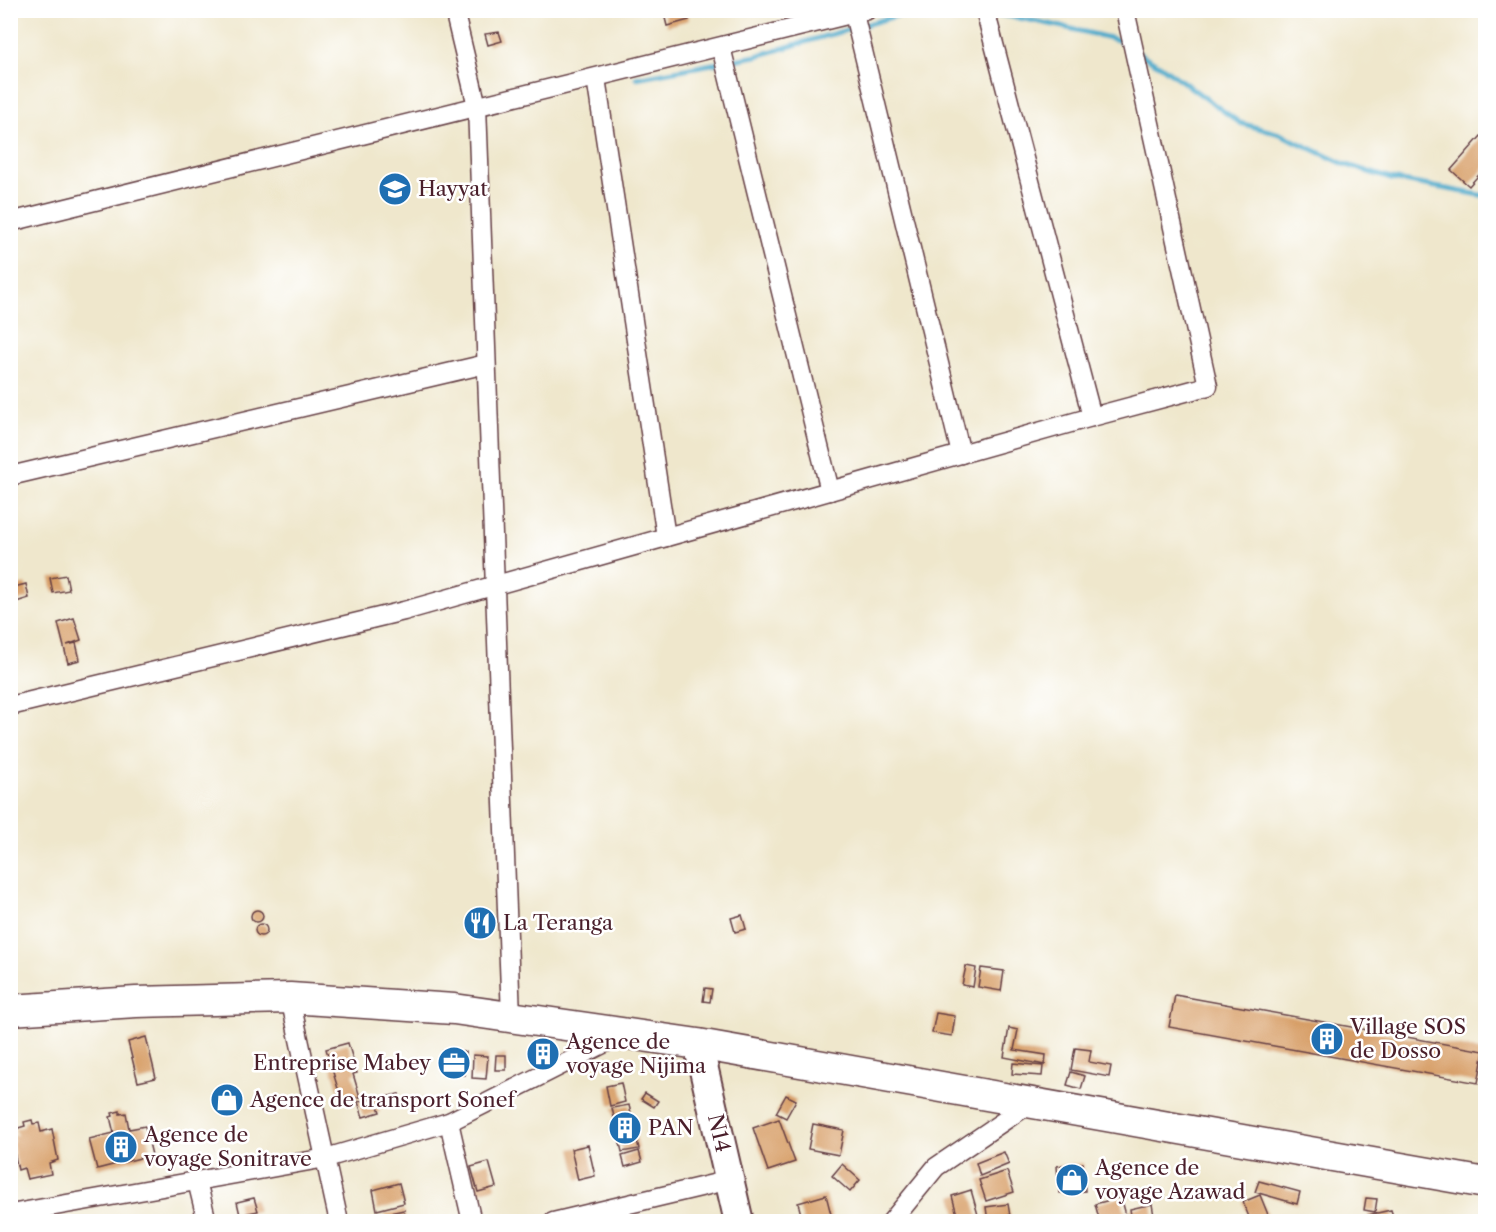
<svg xmlns="http://www.w3.org/2000/svg" width="1496" height="1232" viewBox="0 0 1496 1232" font-family="'Libre Caslon Text',serif">
	<style>
		.lines { fill: none; stroke-linecap: round; stroke-linejoin: round }
		.stream { stroke: #4daacb; stroke-width: 5 }
		.building { fill: #d79e66 }
		.minor-casing { stroke: #633d43; stroke-width: 21 }
		.primary-casing { stroke: #633d43; stroke-width: 32 }
		.trunk-casing { stroke: #633d43; stroke-width: 33 }
		.minor { stroke: #fff; stroke-width: 18 }
		.primary { stroke: #fff; stroke-width: 28 }
		.trunk { stroke: #fff; stroke-width: 30 }
		.labels { text-anchor: middle; stroke-width: 5; stroke-linejoin: round; paint-order: stroke }
		.poi-label { font-size: 21px; fill: #4a1f2b; stroke: #fff; text-anchor: start }
		.street-label { font-size: 21px; fill: #4a1f2b; stroke: #fff }
	</style>
	<rect width="100%" height="100%" fill="#fff"/>
	<filter id="ink" filterUnits="userSpaceOnUse"><feTurbulence type="fractalNoise" baseFrequency=".0167" numOctaves="2"/><feDisplacementMap in="SourceGraphic" scale="12" xChannelSelector="R" yChannelSelector="G"/><feConvolveMatrix kernelMatrix="1 2 1 2 8 2 1 2 1" color-interpolation-filters="sRGB"/></filter>
	<filter id="wash" filterUnits="userSpaceOnUse"><feTurbulence type="fractalNoise" baseFrequency=".008" numOctaves="4" result="noise"/><feDisplacementMap in="SourceGraphic" scale="24" xChannelSelector="R" yChannelSelector="G"/><feGaussianBlur stdDeviation="1.35" result="paint"/><feColorMatrix in="noise" values="0 0 0 0 0 0 0 0 0 0 0 0 0 0 0 0 0 1.4 0 .05"/><feComposite in="paint" operator="in"/></filter>
	<g filter="url(#wash)">
		<rect width="100%" height="100%" fill="#efe7cc"/>
		<g class="lines">
			<g class="stream">
				<path d="M960 10C1014 15 1065 27 1118 40L1127 46"/>
				<polyline points="1140,54 1161,66 1240,123 1280,134 1344,164 1391,179 1486,196"/>
				<polyline points="636,78 756,56 899,15 931,10"/>
			</g>
		</g>
		<g id="blocks">
			<g class="building">
				<polygon points="663,10 686,10 689,20 667,26"/>
				<polygon points="499,32 502,41 488,45 485,34"/>
				<polygon points="1481,136 1486,140 1486,167 1469,186 1451,170"/>
				<polygon points="66,575 69,590 53,593 50,578"/>
				<polygon points="26,584 29,598 13,603 10,588"/>
				<polygon points="74,618 81,640 67,645 76,643 80,660 68,663 58,623"/>
				<circle cx="257" cy="916" r="6"/>
				<polygon points="742,915 746,929 735,932 731,918"/>
				<circle cx="261" cy="930" r="6"/>
				<polygon points="966,966 976,968 973,987 962,985"/>
				<polygon points="981,968 1004,971 1001,991 978,987"/>
				<polygon points="705,988 712,989 710,1002 703,1001"/>
				<polygon points="1175,995 1484,1051 1478,1083 1169,1027"/>
				<polygon points="936,1013 955,1016 952,1036 932,1033"/>
				<polygon points="1009,1028 1018,1030 1014,1050 1046,1055 1045,1065 1004,1057"/>
				<polygon points="146,1037 156,1078 138,1082 128,1042"/>
				<polygon points="348,1043 357,1073 353,1074 360,1097 342,1102 326,1049"/>
				<polygon points="1075,1048 1091,1050 1089,1062 1111,1066 1109,1077 1071,1070"/>
				<polygon points="531,1049 556,1050 555,1059 531,1058"/>
				<polygon points="443,1051 466,1052 465,1075 442,1074"/>
				<polygon points="473,1055 488,1056 486,1079 472,1078"/>
				<polygon points="496,1055 506,1055 506,1070 495,1070"/>
				<polygon points="1013,1063 1043,1066 1042,1076 1012,1074"/>
				<polygon points="1071,1072 1085,1076 1081,1089 1067,1085"/>
				<polygon points="621,1083 625,1102 610,1106 606,1086"/>
				<polygon points="645,1093 658,1101 654,1107 641,1099"/>
				<polygon points="399,1094 401,1103 388,1106 385,1097"/>
				<polygon points="786,1095 796,1100 786,1118 776,1113"/>
				<polygon points="375,1097 380,1112 363,1117 358,1102"/>
				<polygon points="629,1105 639,1149 622,1152 612,1108"/>
				<polygon points="120,1111 120,1114 126,1113 129,1129 145,1126 152,1155 97,1169 89,1139 114,1133 110,1117 113,1116 112,1113"/>
				<polygon points="779,1119 795,1162 768,1171 753,1128"/>
				<polygon points="32,1120 33,1124 39,1123 41,1132 52,1129 58,1160 49,1163 51,1174 27,1179 24,1168 18,1170 12,1143 14,1142 13,1136 17,1135 15,1129 25,1126 24,1122"/>
				<polygon points="813,1124 844,1130 839,1155 808,1149"/>
				<polygon points="588,1145 595,1176 578,1180 571,1149"/>
				<polygon points="639,1151 642,1162 625,1167 622,1156"/>
				<polygon points="1004,1152 1009,1164 980,1176 976,1163"/>
				<polygon points="489,1162 496,1187 478,1192 471,1167"/>
				<polygon points="1083,1163 1085,1191 1059,1193 1057,1166"/>
				<polygon points="842,1164 860,1180 850,1192 832,1176"/>
				<polygon points="1007,1171 1014,1192 986,1201 979,1180"/>
				<polygon points="1259,1181 1300,1192 1297,1204 1255,1192"/>
				<polygon points="399,1183 404,1203 377,1210 373,1190"/>
				<polygon points="971,1190 980,1222 959,1222 952,1196"/>
				<polygon points="826,1195 833,1222 803,1222 798,1203"/>
				<polygon points="1260,1195 1271,1222 1251,1222 1243,1202"/>
				<polygon points="1121,1197 1128,1222 1100,1222 1095,1204"/>
				<polygon points="254,1198 258,1211 240,1215 237,1202"/>
				<polygon points="1366,1198 1377,1199 1375,1212 1364,1210"/>
				<polygon points="1008,1204 1011,1222 988,1222 986,1207"/>
				<polygon points="1152,1204 1155,1222 1132,1222 1130,1209"/>
				<polygon points="404,1210 406,1222 387,1222 385,1214"/>
				<polygon points="1391,1210 1395,1222 1369,1222 1368,1215"/>
			</g>
		</g>
	</g>
	<g filter="url(#ink)">
		<use href="#blocks" fill-opacity="0" stroke="#633d43" stroke-width="1.5"/>
		<g class="lines">
			<g class="minor-casing">
				<g id="minor">
					<polyline points="454,10 477,106 511,1017"/>
					<polyline points="985,10 1092,417"/>
					<polyline points="854,14 961,454"/>
					<polyline points="721,47 830,491"/>
					<polyline points="596,78 666,537"/>
					<polyline points="10,222 867,10"/>
					<polyline points="10,476 486,364"/>
					<polyline points="10,706 404,611 1092,417 1208,386 1125,10"/>
					<polyline points="290,998 339,1222"/>
					<polyline points="449,1122 472,1222"/>
					<polyline points="197,1181 207,1222"/>
					<polyline points="10,1214 326,1158 449,1122 623,1034"/>
					<polyline points="553,1222 730,1180"/>
					<polyline points="891,1222 936,1167 1032,1102"/>
				</g>
			</g>
			<g class="primary-casing">
				<polyline id="primary" points="698,1044 739,1222"/>
			</g>
			<g class="trunk-casing">
				<polyline id="trunk" points="10,1010 136,1002 290,998 454,1009 698,1044 1486,1183"/>
			</g>
			<use href="#minor" class="minor"/>
			<use href="#primary" class="primary"/>
			<use href="#trunk" class="trunk"/>
		</g>
	</g>
	<defs>
		<g id="school-disc" transform="scale(1.725)"><circle r="9.5" fill="#1f6fb2" stroke="#fff"/><path d="M0-5L7-2L0 1L-7-2ZM-4 1L0 2.5L4 1V4Q0 6-4 4Z" fill="#fff"/></g>
		<g id="restaurant-disc" transform="scale(1.725)"><circle r="9.5" fill="#1f6fb2" stroke="#fff"/><path d="M-5-6h1v4h1v-4h1v4h1v-4h1v5L-1.5 .5V6h-2V.5L-5-1ZM5-6V6H3V1.5H1.5Q1.5-4 5-6Z" fill="#fff"/></g>
		<g id="building-disc" transform="scale(1.725)"><circle r="9.5" fill="#1f6fb2" stroke="#fff"/><path d="M-4-6H4V6H1V3H-1V6H-4ZM-2.5-4.3h1.7v1.8h-1.7ZM.8-4.3h1.7v1.8H.8ZM-2.5-1h1.7V.8h-1.7ZM.8-1h1.7V.8H.8Z" fill="#fff"/></g>
		<g id="office-disc" transform="scale(1.725)"><circle r="9.5" fill="#1f6fb2" stroke="#fff"/><path d="M-6-3h4V-5.5h4V-3h4V5H-6ZM-1-4.5V-3h2v-1.5ZM-6 0V1H6V0Z" fill="#fff"/></g>
		<g id="shop-disc" transform="scale(1.725)"><circle r="9.5" fill="#1f6fb2" stroke="#fff"/><path d="M-5-2.5h2.3a2.7 3.5 0 0 1 5.4 0H5L5.5 6h-11ZM-1.5-2.5h3a1.5 2.3 0 0 0-3 0Z" fill="#fff"/></g>
	</defs>
	<g fill-rule="evenodd">
		<use href="#school-disc" x="395" y="189"/>
		<use href="#restaurant-disc" x="480" y="923"/>
		<use href="#building-disc" x="1327" y="1039"/>
		<use href="#building-disc" x="543" y="1054"/>
		<use href="#office-disc" x="454" y="1063"/>
		<use href="#shop-disc" x="227" y="1100"/>
		<use href="#building-disc" x="625" y="1128"/>
		<use href="#building-disc" x="121" y="1147"/>
		<use href="#shop-disc" x="1072" y="1180"/>
	</g>
	<g class="labels">
		<g class="poi-label">
			<text x="418" y="196">Hayyat</text>
			<text x="503" y="930">La Teranga</text>
			<text x="1350" y="1034">Village SOS<tspan x="1350" dy="24">de Dosso</tspan></text>
			<text x="566" y="1049">Agence de<tspan x="566" dy="24">voyage Nijima</tspan></text>
			<text x="431" y="1070" text-anchor="end">Entreprise Mabey</text>
			<text x="250" y="1107">Agence de transport Sonef</text>
			<text x="648" y="1135">PAN</text>
			<text x="144" y="1142">Agence de<tspan x="144" dy="24">voyage Sonitrave</tspan></text>
			<text x="1095" y="1175">Agence de<tspan x="1095" dy="24">voyage Azawad</tspan></text>
		</g>
		<g class="street-label">
			<text transform="translate(719 1133) rotate(77)" y="7">N14</text>
		</g>
	</g>
	<rect width="1496" height="1232" fill="none" stroke="#fff" stroke-width="36"/>
</svg>
